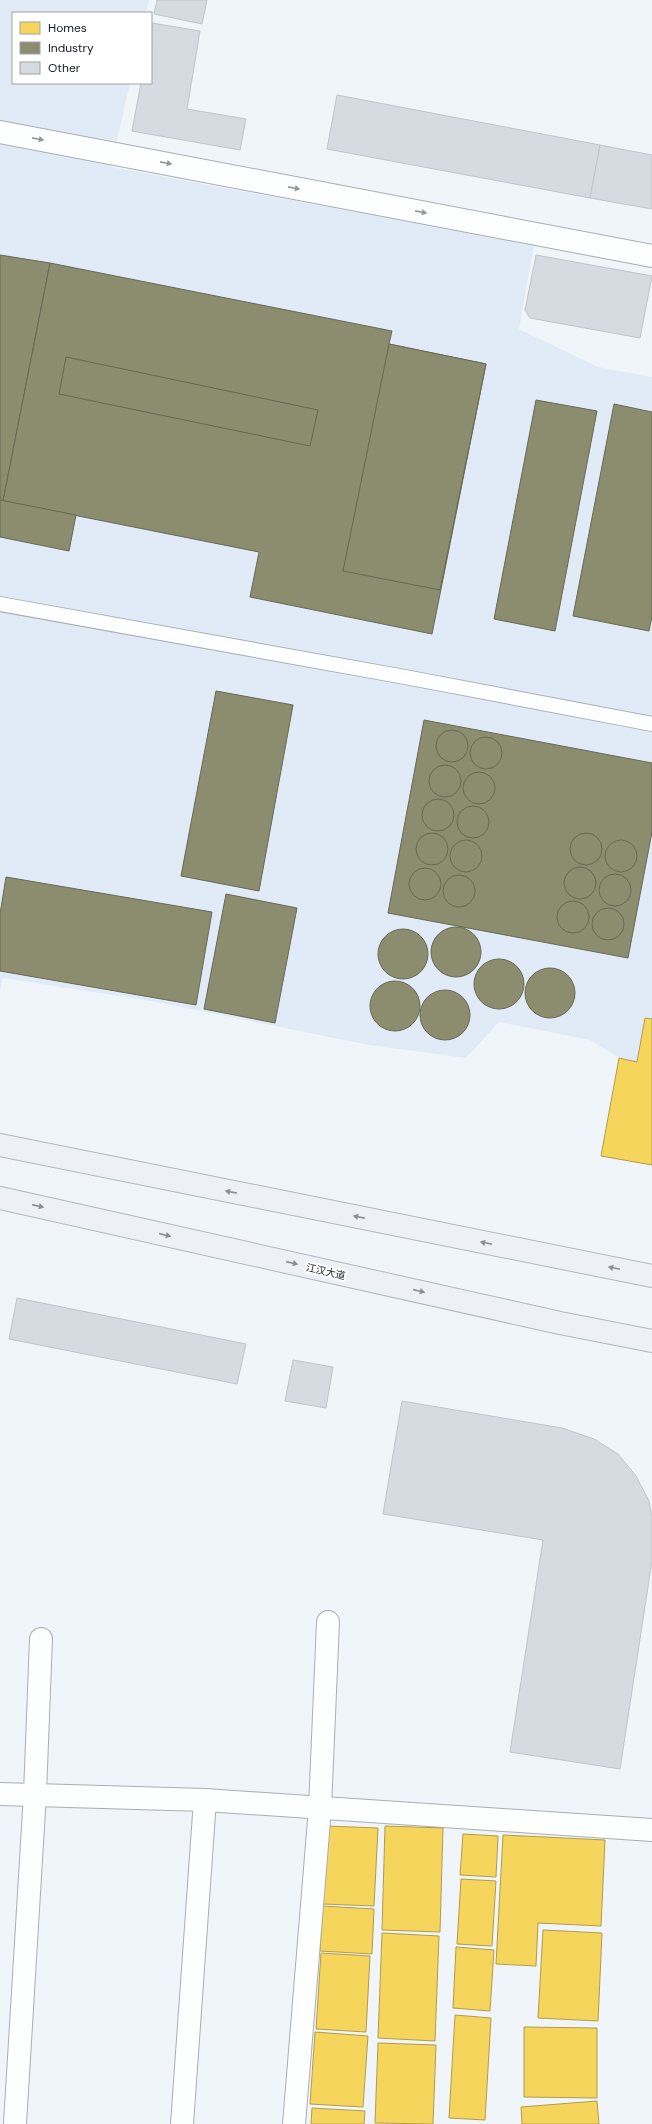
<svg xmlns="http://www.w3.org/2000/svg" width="652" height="2124" viewBox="0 0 652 2124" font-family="'DM Sans','Noto Sans SC',sans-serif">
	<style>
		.built { fill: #e0ebf7 }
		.homes { fill: #f6d55c; stroke: #b29c49 }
		.industry { fill: #8c8c6e; stroke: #676955 }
		.building { fill: #d6dbe2; stroke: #c0c5ca }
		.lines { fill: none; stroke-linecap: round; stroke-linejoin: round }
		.service-casing { stroke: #a9aeb3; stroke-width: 16 }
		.minor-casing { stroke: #a9aeb3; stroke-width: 24 }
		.primary-casing { stroke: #b0b8c1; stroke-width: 24 }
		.service { stroke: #fdfefe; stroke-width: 14 }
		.minor { stroke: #fdfefe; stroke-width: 22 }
		.primary { stroke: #edf1f6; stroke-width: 22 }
		.oneway { fill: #939698 }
		.oneway2 { fill: #8a8f94 }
		.labels { text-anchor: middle; stroke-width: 4; stroke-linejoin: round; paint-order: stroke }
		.street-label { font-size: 10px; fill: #12171c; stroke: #fff }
	</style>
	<rect width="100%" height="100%" fill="#f0f5fa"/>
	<polygon class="built" points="0,0 149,0 146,13 13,13 13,83 130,83 111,167 534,245 519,329 598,367 652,377 652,1019 645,1018 637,1062 619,1058 590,1040 499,1022 466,1058 369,1045 151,1001 3,978 0,991"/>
	<g class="homes">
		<polygon points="645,1018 652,1019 652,1165 601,1156 619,1058 637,1062"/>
		<polygon points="326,1826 378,1828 374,1906 323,1904"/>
		<polygon points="385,1826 443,1828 440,1932 382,1930"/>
		<polygon points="463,1834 498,1836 496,1877 460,1875"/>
		<polygon points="503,1835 605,1840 601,1926 538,1923 536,1966 496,1964"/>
		<polygon points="461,1879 496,1881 492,1946 457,1944"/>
		<polygon points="323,1906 374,1909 372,1954 320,1951"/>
		<polygon points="543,1930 602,1933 598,2021 538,2018"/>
		<polygon points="382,1933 439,1936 435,2041 378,2038"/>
		<polygon points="456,1947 494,1950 490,2011 453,2008"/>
		<polygon points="321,1953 370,1956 366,2032 316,2029"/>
		<polygon points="455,2015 491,2018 485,2120 449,2118"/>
		<polygon points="524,2027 597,2028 597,2098 524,2097"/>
		<polygon points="315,2032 368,2036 363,2107 310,2104"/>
		<polygon points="378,2043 436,2045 433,2124 375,2123"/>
		<polygon points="597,2101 599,2124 522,2124 521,2107"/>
		<polygon points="312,2108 365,2111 364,2124 311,2124"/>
	</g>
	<g class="industry">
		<polygon points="0,255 50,263 3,501 0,500"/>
		<polygon points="50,263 392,331 389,344 486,364 432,634 250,597 259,552 3,501"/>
		<polygon points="389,344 486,364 440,590 343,571"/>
		<polygon points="66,357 318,410 310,446 59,394"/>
		<polygon points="536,400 597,411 555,631 494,619"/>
		<polygon points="614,404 652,412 652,616 649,631 573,616"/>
		<polygon points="0,500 76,515 69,551 0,537"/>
		<polygon points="216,691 293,705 259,891 181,876"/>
		<polygon points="424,720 652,763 652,832 628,958 388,913"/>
		<circle cx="452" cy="746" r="16"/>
		<circle cx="486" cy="753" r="16"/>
		<circle cx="445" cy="781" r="16"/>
		<circle cx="479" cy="788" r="16"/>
		<circle cx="438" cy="815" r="16"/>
		<circle cx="473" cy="822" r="16"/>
		<circle cx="432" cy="849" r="16"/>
		<circle cx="586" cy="849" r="16"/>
		<circle cx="466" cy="856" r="16"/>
		<circle cx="621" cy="856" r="16"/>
		<circle cx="580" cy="883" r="16"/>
		<circle cx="425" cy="884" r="16"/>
		<circle cx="615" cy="890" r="16"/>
		<circle cx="459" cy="891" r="16"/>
		<polygon points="6,877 212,912 196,1005 0,971 0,914"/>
		<polygon points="226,894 297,908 275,1023 204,1009"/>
		<circle cx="573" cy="917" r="16"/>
		<circle cx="608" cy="924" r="16"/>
		<circle cx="456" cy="952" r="25"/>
		<circle cx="403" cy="954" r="25"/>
		<circle cx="499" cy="984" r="25"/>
		<circle cx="550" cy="993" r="25"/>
		<circle cx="395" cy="1006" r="25"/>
		<circle cx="445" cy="1015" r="25"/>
	</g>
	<g class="building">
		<polygon points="157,0 207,0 202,24 154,14"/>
		<polygon points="152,23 200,31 187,109 246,119 240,150 132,131 141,83 151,83"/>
		<polygon points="337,95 600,145 590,198 327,149"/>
		<polygon points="600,145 652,155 652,209 590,198"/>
		<polygon points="536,255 652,276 640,338 530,318 525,310"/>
		<polygon points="17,1298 246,1344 237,1384 9,1339"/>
		<polygon points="293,1360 333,1367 326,1408 285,1401"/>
		<polygon points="402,1401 562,1428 594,1439 618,1454 636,1476 649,1501 652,1517 652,1561 620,1769 510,1752 543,1540 383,1514"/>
	</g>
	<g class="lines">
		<g class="service-casing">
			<polyline id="service" points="0,604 405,677 652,724"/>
		</g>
		<g class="minor-casing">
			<g id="minor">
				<polyline points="0,132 652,256"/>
				<polyline points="0,1794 205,1800 652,1830"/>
				<polyline points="15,2124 35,1794 41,1639"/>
				<polyline points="182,2124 205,1800"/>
				<polyline points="294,2124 320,1808 328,1622"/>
			</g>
		</g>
		<g class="primary-casing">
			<g id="primary">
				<polyline points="0,1145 652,1276"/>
				<polyline points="0,1198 560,1323 652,1341"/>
			</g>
		</g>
		<use href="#service" class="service"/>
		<use href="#minor" class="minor"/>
		<use href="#primary" class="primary"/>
	</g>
	<defs><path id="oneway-solid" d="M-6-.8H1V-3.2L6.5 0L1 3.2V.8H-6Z"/></defs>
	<g class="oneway">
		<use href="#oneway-solid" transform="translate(38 139) rotate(11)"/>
		<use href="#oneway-solid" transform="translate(166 163) rotate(11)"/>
		<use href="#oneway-solid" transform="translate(294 188) rotate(11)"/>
		<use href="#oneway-solid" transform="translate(421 212) rotate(11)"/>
	</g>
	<g class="oneway2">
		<use href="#oneway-solid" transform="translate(231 1192) rotate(-169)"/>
		<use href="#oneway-solid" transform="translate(38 1206) rotate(13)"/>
		<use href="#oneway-solid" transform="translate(359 1217) rotate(-169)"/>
		<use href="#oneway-solid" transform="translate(165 1235) rotate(13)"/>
		<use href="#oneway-solid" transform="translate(486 1243) rotate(-169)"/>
		<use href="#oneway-solid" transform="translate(292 1263) rotate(13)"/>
		<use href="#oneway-solid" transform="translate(614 1268) rotate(-168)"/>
		<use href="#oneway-solid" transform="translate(419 1291) rotate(13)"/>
	</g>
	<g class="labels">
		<g class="street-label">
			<text transform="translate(326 1271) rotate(13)" y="4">江汉大道</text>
		</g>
	</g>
	<rect x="12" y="12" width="140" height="72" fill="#ffffff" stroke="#a0a2a4"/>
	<rect x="20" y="22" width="20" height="12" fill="#f6d55c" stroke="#a0a2a4"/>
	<text x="48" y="32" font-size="12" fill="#12171c">Homes</text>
	<rect x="20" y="42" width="20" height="12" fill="#8c8c6e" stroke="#a0a2a4"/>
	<text x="48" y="52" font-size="12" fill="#12171c">Industry</text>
	<rect x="20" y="62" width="20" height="12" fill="#d6dbe2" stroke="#a0a2a4"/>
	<text x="48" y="72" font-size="12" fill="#12171c">Other</text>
</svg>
